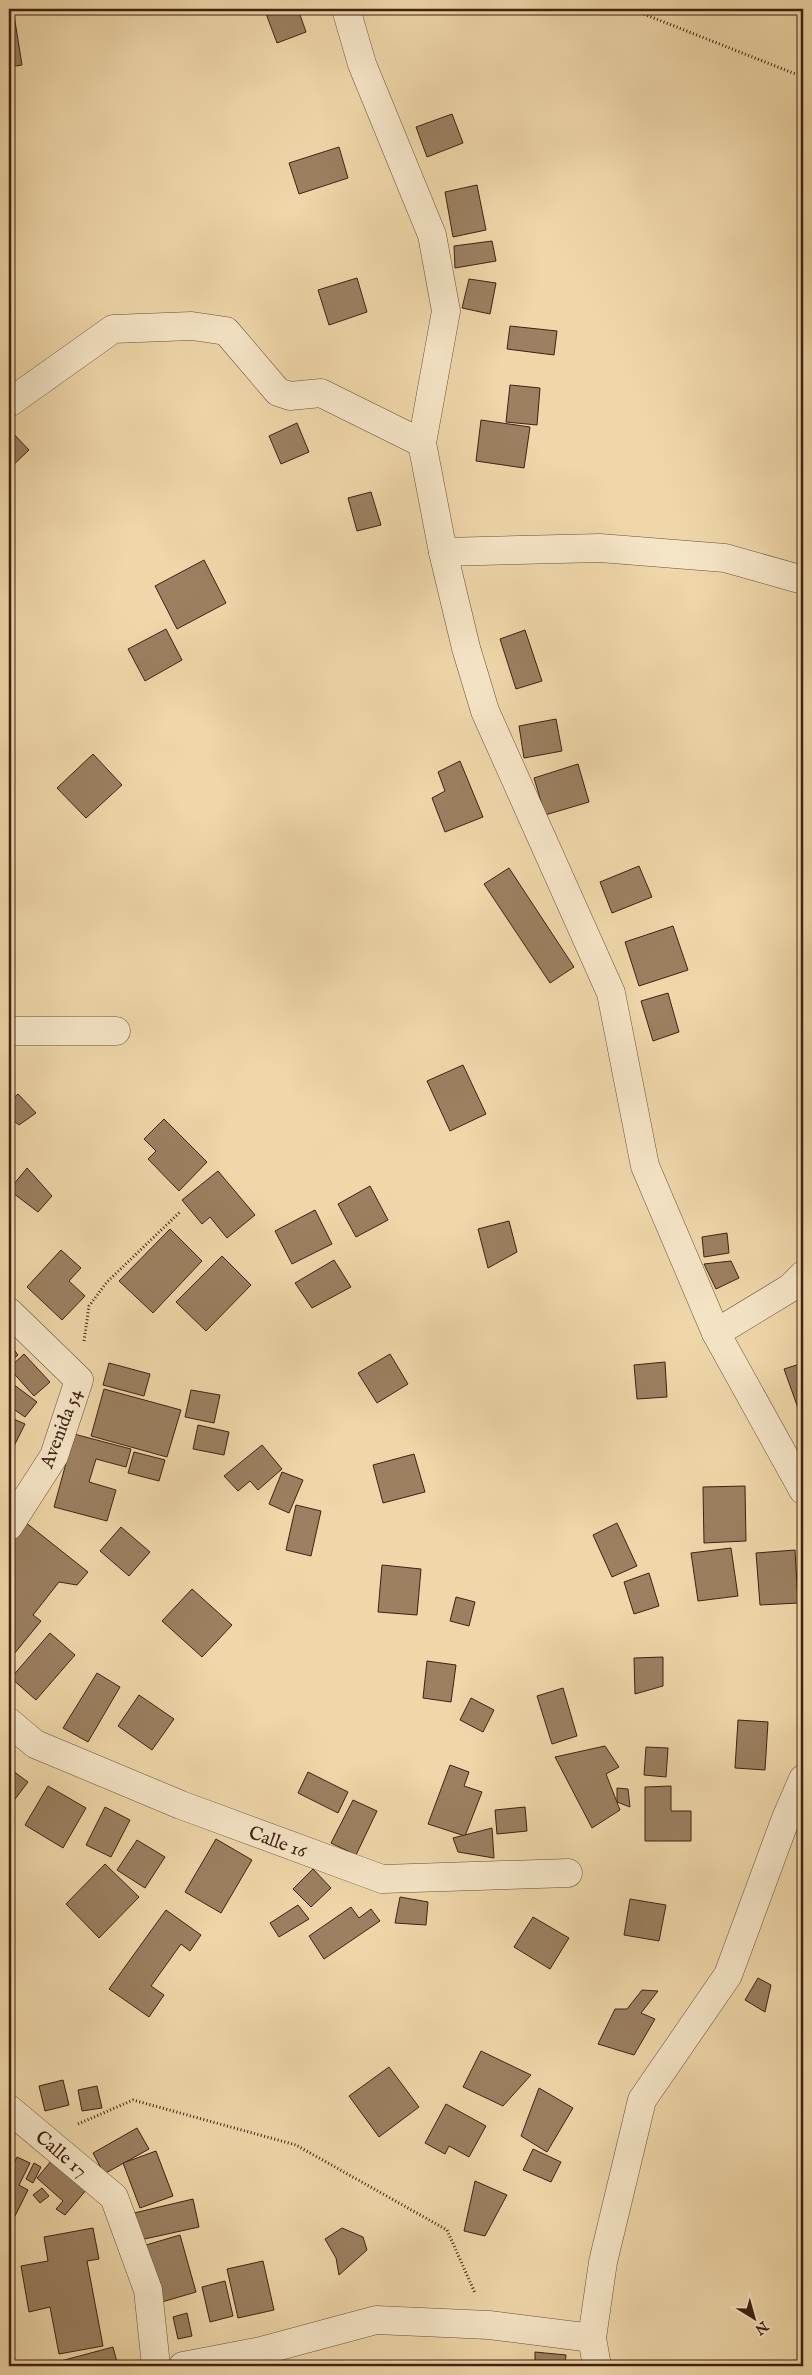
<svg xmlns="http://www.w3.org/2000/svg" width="812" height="2375" viewBox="0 0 812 2375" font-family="'IM FELL English',serif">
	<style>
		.building { fill: #9b8061; stroke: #402113 }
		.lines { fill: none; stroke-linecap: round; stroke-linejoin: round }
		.minor-casing { stroke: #6c4e38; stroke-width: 29 }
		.path { stroke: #402113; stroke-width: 3; stroke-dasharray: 1 2.5; stroke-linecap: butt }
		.minor { stroke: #f5e5c7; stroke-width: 28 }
		.labels { text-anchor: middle; stroke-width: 4; stroke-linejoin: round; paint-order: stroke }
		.street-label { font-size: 19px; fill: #402113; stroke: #f5e5c7 }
	</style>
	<rect width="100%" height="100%" fill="#efd7a9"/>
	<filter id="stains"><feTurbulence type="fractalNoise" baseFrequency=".004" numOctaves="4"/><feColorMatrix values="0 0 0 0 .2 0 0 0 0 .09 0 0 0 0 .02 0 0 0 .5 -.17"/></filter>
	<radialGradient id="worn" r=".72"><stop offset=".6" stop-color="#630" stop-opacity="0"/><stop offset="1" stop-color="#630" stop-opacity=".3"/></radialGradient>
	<g class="building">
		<polygon points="270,9 298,9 306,32 277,43 265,11"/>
		<polygon points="14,15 22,65 9,67 9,16"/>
		<polygon points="452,114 463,143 427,157 416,127"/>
		<polygon points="339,147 348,178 299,194 289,163"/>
		<polygon points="477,185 486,230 453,237 445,192"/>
		<polygon points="492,241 496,261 455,268 454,246"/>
		<polygon points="357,278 367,312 329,325 318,290"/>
		<polygon points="469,279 496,283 490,314 462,308"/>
		<polygon points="510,326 557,331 554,355 507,349"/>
		<polygon points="510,385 540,388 537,425 506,422"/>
		<polygon points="481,420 530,427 524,468 476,461"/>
		<polygon points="297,423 309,452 281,464 269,436"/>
		<polygon points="9,429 29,450 9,469"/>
		<polygon points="371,492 381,525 357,531 348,498"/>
		<polygon points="204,560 226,603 177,629 155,586"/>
		<polygon points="166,629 182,660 145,681 128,649"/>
		<polygon points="525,630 542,681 516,689 500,639"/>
		<polygon points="556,719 562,751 524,758 519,726"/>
		<polygon points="93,754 122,785 86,818 57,788"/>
		<polygon points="460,761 483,817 445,832 432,798 445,791 438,772"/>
		<polygon points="578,764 589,802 545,815 534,778"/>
		<polygon points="639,866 652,897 612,913 600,882"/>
		<polygon points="509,868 574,967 550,983 484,884"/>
		<polygon points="673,926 688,970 639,986 625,942"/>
		<polygon points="668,993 679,1032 653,1041 641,1001"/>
		<polygon points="463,1065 486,1114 450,1131 427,1081"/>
		<polygon points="18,1094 36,1113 19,1125 9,1117 9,1102"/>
		<polygon points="164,1119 207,1162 179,1191 148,1159 156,1151 144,1139"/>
		<polygon points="27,1168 52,1196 38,1212 9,1190"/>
		<polygon points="218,1171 255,1215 227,1238 210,1217 202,1224 182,1200"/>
		<polygon points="370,1186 388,1220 356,1237 338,1204"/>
		<polygon points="315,1210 332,1244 292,1264 275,1231"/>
		<polygon points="509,1221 517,1252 488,1268 478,1229"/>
		<polygon points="170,1229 202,1261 153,1313 119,1281"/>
		<polygon points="727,1233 729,1253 704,1257 702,1237"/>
		<polygon points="61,1250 81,1268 69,1281 85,1296 62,1320 27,1287"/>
		<polygon points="222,1256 251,1285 206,1331 176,1302"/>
		<polygon points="334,1260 351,1287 312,1308 295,1283"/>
		<polygon points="731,1261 739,1278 716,1289 704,1264"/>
		<polygon points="9,1343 18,1355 9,1363"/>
		<polygon points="24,1354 50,1382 34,1396 9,1368"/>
		<polygon points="390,1354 408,1384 377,1403 358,1373"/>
		<polygon points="665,1362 667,1397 637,1399 634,1365"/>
		<polygon points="109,1363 150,1374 144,1396 103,1385"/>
		<polygon points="803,1363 803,1422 784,1369"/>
		<polygon points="9,1381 37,1402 25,1417 9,1406"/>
		<polygon points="104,1389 181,1410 167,1457 91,1436"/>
		<polygon points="191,1390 220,1395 214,1423 185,1417"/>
		<polygon points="9,1417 25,1424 12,1450 9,1449"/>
		<polygon points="198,1425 229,1432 224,1455 193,1449"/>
		<polygon points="74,1434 131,1449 126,1467 96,1459 89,1482 116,1490 107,1521 54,1507"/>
		<polygon points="262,1445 282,1469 258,1490 250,1481 238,1491 224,1476"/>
		<polygon points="134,1452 165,1460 159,1481 128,1473"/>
		<polygon points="414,1454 425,1492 383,1503 373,1465"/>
		<polygon points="282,1472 303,1480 289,1513 269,1504"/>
		<polygon points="745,1486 746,1541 704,1543 703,1487"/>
		<polygon points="296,1505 321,1511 311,1556 286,1550"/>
		<polygon points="20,1518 88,1572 77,1585 59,1582 33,1615 41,1621 14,1654 9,1651 9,1531"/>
		<polygon points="617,1523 637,1566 612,1577 593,1535"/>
		<polygon points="121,1527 150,1552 129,1576 100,1551"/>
		<polygon points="731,1548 738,1596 698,1601 691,1553"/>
		<polygon points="795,1550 798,1603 760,1605 756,1553"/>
		<polygon points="382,1565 421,1569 417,1615 378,1612"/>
		<polygon points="649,1573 659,1606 634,1614 624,1582"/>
		<polygon points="192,1589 232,1625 202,1657 162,1621"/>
		<polygon points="456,1597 475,1602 469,1626 450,1621"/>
		<polygon points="50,1633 75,1655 36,1700 11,1678"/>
		<polygon points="663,1657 663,1686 635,1694 634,1658"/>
		<polygon points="427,1661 456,1665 451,1702 423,1698"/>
		<polygon points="97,1673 120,1687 88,1742 63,1728"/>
		<polygon points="563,1688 577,1736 552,1744 537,1696"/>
		<polygon points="139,1695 174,1719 152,1750 118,1726"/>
		<polygon points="471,1698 494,1710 483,1732 460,1720"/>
		<polygon points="738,1720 768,1722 765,1770 735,1768"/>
		<polygon points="605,1746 619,1767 606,1774 620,1810 592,1828 555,1757"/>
		<polygon points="646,1747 668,1748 666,1777 644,1775"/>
		<polygon points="450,1765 469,1772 464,1786 482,1792 465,1836 428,1824"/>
		<polygon points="9,1768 28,1782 9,1807"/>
		<polygon points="308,1772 348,1792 338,1813 298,1793"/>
		<polygon points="48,1786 86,1808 63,1848 25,1825"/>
		<polygon points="671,1786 671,1811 691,1811 691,1841 645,1841 645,1787"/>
		<polygon points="617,1788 628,1789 630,1807 617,1802"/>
		<polygon points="353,1800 377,1811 356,1855 331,1843"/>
		<polygon points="105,1807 130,1820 111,1857 86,1845"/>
		<polygon points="525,1807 527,1831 497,1834 495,1810"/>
		<polygon points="492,1828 494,1858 458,1852 453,1838"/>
		<polygon points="216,1839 252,1860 221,1913 185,1892"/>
		<polygon points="137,1840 165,1857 145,1888 117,1870"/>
		<polygon points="105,1864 139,1897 99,1938 66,1904"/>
		<polygon points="313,1869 331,1888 311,1907 293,1889"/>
		<polygon points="400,1897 428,1902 426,1925 395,1923"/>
		<polygon points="630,1899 666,1905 659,1941 624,1935"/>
		<polygon points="298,1905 309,1919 279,1937 270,1923"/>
		<polygon points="351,1907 359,1918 371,1909 380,1921 324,1959 309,1936"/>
		<polygon points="166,1910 201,1935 190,1951 181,1944 151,1986 164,1995 149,2017 109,1989"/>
		<polygon points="533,1917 569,1938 550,1969 514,1947"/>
		<polygon points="758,1978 771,1985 765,2012 745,2000"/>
		<polygon points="642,1990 658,1991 641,2013 655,2019 634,2055 598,2044 615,2009 627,2009"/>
		<polygon points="481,2051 531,2075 503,2106 463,2087"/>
		<polygon points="389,2067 419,2107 379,2137 349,2096"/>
		<polygon points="63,2080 69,2105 45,2111 39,2086"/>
		<polygon points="97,2086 102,2108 82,2111 78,2090"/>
		<polygon points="539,2088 573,2108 547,2152 521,2136"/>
		<polygon points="446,2104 486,2126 469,2157 449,2146 445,2154 425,2143"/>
		<polygon points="137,2128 149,2149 104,2174 93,2153"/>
		<polygon points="533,2149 561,2162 551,2182 523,2170"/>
		<polygon points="156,2151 173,2196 140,2208 123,2163"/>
		<polygon points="17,2157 30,2163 19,2185 28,2190 12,2222 9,2220 9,2173"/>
		<polygon points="52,2160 87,2189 65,2215 56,2209 63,2201 37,2178"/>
		<polygon points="34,2163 41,2167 33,2183 26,2179"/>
		<polygon points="475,2181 507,2195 485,2236 464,2231"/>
		<polygon points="42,2188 49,2196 40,2203 33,2195"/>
		<polygon points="193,2199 199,2227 140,2240 134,2213"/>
		<polygon points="93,2228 99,2259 87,2261 103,2346 59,2354 50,2307 29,2312 21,2266 48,2261 44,2237"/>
		<polygon points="342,2228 363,2237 367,2250 339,2275 336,2258 325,2239"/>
		<polygon points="180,2235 196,2292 162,2302 146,2245"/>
		<polygon points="263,2261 274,2310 238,2318 227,2269"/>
		<polygon points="225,2281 233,2316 210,2322 202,2287"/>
		<polygon points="187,2313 192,2336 178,2339 173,2317"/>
		<polygon points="113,2347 118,2366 42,2366"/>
		<polygon points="535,2352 566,2355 565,2366 535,2366"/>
	</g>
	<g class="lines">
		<g class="minor-casing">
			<g id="minor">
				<polyline points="346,9 362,64 432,235 446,311 422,443 443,552 466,648 485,711 611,993 645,1166 716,1333 803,1490"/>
				<polyline points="9,403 113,329 192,326 226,331 278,392 290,396 321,393 422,443"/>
				<polyline points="443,552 600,548 725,558 803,580"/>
				<polyline points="9,1031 116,1031"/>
				<polyline points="9,1312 79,1380 54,1456 9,1526"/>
				<polyline points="716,1333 790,1288 803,1275"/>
				<polyline points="9,1722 35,1744 181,1805 382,1879 568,1873"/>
				<polyline points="9,2109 114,2197 148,2290 156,2366"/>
				<polyline points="183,2366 261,2351 376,2320 489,2325 592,2338"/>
				<polyline points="597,2366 592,2338 603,2262 642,2100 728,1975 786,1818 803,1779"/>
			</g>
		</g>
		<g class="path">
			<polyline points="631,9 803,77"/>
			<polyline points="84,1341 89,1306 107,1282 180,1212"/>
			<polyline points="78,2124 133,2100 296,2145 447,2230 475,2293"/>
		</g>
		<use href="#minor" class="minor"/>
	</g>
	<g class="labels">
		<g class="street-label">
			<text transform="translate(60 1428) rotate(-69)" y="7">Avenida 54</text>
			<text transform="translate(278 1841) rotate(20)" y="7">Calle 16</text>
			<text transform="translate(62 2153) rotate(40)" y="7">Calle 17</text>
		</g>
	</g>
	<rect width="812" height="2375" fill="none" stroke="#efd7a9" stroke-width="30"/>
	<rect x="10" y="10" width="792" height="2355" fill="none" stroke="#402113" stroke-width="2.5"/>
	<rect x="15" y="15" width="782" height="2345" fill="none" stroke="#402113"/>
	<g transform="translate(754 2318) rotate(143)" stroke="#f5e5c7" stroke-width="4" paint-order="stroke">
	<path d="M0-4L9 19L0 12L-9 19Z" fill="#402113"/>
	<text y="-8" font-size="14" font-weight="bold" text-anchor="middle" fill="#402113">N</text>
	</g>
	<rect width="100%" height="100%" filter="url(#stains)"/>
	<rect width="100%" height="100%" fill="url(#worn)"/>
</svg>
